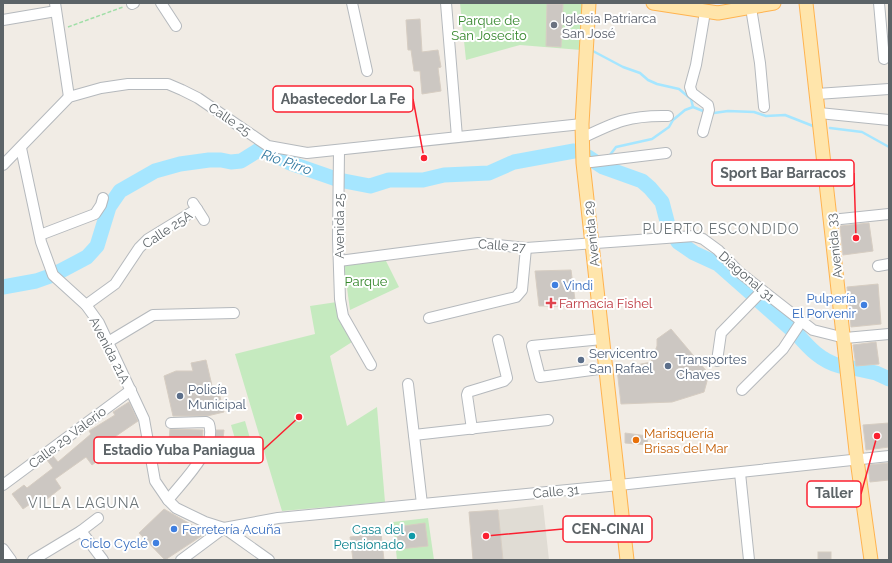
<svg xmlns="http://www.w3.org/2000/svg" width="892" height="563" viewBox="0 0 892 563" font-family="Raleway,sans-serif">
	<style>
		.education { fill: #e0dcd4 }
		.green { fill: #c5eabf; fill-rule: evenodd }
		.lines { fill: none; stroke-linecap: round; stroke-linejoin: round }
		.stream { stroke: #a6e6ff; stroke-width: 2.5 }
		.river { stroke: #a6e6ff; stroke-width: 15 }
		.building { fill: #ccc7c2; stroke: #d6cdc2 }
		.minor-casing { stroke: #b5b9bd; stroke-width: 12 }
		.major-casing { stroke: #ffb34f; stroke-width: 15 }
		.path { stroke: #a0dea7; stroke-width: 1.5; stroke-dasharray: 4 2; stroke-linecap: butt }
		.minor { stroke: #fff; stroke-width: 10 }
		.major { stroke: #ffe5ab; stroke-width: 13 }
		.worship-dot { fill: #6b7280; stroke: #fff; stroke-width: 1.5 }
		.shop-dot { fill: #3f7fe0; stroke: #fff; stroke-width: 1.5 }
		.health-dot { fill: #e0444e; stroke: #fff; stroke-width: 1.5 }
		.service-dot { fill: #5c6f8a; stroke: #fff; stroke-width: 1.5 }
		.food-dot { fill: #e8710a; stroke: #fff; stroke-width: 1.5 }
		.culture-dot { fill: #0f9aa8; stroke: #fff; stroke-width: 1.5 }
		.labels { text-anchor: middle; stroke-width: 4; stroke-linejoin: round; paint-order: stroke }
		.worship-label { font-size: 13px; fill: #5b616d; stroke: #fff; text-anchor: start }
		.park-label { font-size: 13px; fill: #35872c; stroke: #fff }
		.street-label { font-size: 13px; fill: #5c6367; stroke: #fff }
		.shop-label { font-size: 13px; fill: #366cbe; stroke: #fff; text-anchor: start }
		.health-label { font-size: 13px; fill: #be3a42; stroke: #fff; text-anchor: start }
		.service-label { font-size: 13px; fill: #4e5e75; stroke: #fff; text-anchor: start }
		.food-label { font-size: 13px; fill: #c56008; stroke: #fff; text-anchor: start }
		.culture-label { font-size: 13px; fill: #0d838f; stroke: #fff; text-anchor: end }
		.water-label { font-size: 14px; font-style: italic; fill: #3078a0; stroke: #fff }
		.neighbourhood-label { font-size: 14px; letter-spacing: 1px; fill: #6d7579; stroke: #fff }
		.leader { fill: none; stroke: #fb2030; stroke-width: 1.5 }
		.callout-dot { fill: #fb2030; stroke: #fff; stroke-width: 1.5 }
		.callout { fill: #fff; stroke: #fb2030; stroke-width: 1.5 }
		.callout-label { font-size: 14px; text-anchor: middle; font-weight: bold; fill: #5c6367 }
	</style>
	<rect width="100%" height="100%" fill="#f1ece5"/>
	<polygon class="education" points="543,505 549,560 503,560 498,510"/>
	<g class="green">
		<path d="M460 3H583L581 50 520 45 466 60ZM547 4 563 5 561 47 546 46Z"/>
		<polygon points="385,259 399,287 350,310 344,266"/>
		<polygon points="337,302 343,325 352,342 330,356 347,426 377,407 385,502 282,511 235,354 315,334 310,306"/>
		<polygon points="245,421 254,452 240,456 231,425"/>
		<polygon points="428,518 434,560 397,560 393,522"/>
	</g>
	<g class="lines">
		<g class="stream">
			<polyline points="591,50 623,67 640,73 648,80 657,84 679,89 691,99 693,107"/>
			<polyline points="714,113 728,111 754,112 766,116 785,115 813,126"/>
			<polyline points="830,128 862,132 889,147"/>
			<polyline points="610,155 616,147 652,139 669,127 673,120 685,110 693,107 703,111"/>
		</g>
		<g class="river">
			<polyline points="588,157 603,167 642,181 650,188 662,202 668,225 678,242 694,253 718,264 752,294"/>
			<polyline points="3,287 36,281 53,275 87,257 97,246 109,207 120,191 155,171 180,164 209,160 221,160 231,162 241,161 257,151 264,151 279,157 290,163 339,180 370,186 389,180 423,180 444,175 489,173 514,162 574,151"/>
			<polyline points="758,300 792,330"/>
			<path d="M797 334C809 348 821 361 840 366"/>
			<polyline points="853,368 876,373 889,379"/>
		</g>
	</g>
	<g class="building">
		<polygon points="547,4 563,4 561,47 546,46"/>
		<polygon points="420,19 422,52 438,50 441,67 438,68 441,91 422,94 420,71 414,71 411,50 408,50 406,20"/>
		<polygon points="869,223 873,251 843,255 840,226"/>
		<polygon points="571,270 575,300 563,300 564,306 539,306 535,271"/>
		<polygon points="878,284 881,324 851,327 847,287"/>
		<polygon points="671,329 709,374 704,392 672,402 621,404 617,369 651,362 657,346 657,339"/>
		<polygon points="876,342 879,364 856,366 853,345"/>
		<polygon points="206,360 213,390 218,389 224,412 207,416 173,416 164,376 176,371 193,371 191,363"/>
		<polygon points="129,402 138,421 100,447 107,458 98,464 96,462 92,465 86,457 55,479 61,488 47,499 43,495 23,509 12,494 24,485 27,488 53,468 47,460 53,456 58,462 91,434 89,431 115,415 113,412"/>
		<polygon points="889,423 889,447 866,450 863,425"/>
		<polygon points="170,429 203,430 202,442 199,443 197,451 192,460 188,460 188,463 168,463 168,460 164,460 164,442 169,441"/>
		<polygon points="216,430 224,430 222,448 214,447"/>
		<polygon points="625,433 648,436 647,445 625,443"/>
		<polygon points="888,463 889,480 870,482 868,465"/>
		<polygon points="164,509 206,533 165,560 139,533"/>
		<polygon points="498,510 503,560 473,560 469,512"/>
		<polygon points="425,523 428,546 399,549 396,527"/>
		<polygon points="381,533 384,560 353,560 350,537"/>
		<rect x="818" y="552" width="13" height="8"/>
	</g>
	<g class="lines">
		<g class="minor-casing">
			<g id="minor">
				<polyline points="55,3 69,97"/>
				<polyline points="161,3 176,26"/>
				<polyline points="352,3 367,71"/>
				<polyline points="446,3 457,137"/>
				<polyline points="879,3 884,59"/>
				<polyline points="132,4 134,3"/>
				<polyline points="751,8 760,63 764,107"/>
				<polyline points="3,20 56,11"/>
				<polyline points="817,94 889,89"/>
				<polyline points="819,113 889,120"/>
				<polyline points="703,132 709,110 708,105 692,93 690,87 696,65 705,12"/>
				<path d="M582 138C615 122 630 115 668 116"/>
				<polyline points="21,148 41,242 53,275 86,305 99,323 144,419 155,481 168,500 176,508 205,522 224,528 269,560"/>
				<polyline points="339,151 338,239 340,299 343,316 371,365"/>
				<polyline points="583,163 666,153"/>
				<polyline points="3,165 69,97 101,88 128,84 168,84 182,90 198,98 268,146 307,153 582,124"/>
				<polyline points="197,209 204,220"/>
				<polyline points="831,220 889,214"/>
				<polyline points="40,235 95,214 101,205 103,198"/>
				<polyline points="339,261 478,243 526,248 694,236 703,239 718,250 739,272 813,330 845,338 889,334"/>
				<polyline points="878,266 889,264"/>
				<polyline points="86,305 115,284 139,248 148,239 197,209 193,203"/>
				<polyline points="429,318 516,297 522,290 526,248"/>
				<polyline points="602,339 532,346 540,377 606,368"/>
				<polyline points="108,342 153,315 234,313"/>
				<polyline points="717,361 721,333 762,291"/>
				<polyline points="408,384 422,504"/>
				<polyline points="742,390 783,349 801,322"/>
				<polyline points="472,429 467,395 468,392 504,381 507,378 498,340"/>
				<polyline points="414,435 548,420"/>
				<polyline points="740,473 749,560"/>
				<polyline points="3,485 131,390"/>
				<path d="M168 500C182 482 217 449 209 424L206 422 171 423"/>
				<polyline points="98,518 81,531 103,560"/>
				<polyline points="3,549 11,560"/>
				<polyline points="33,560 81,531"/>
				<polyline points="181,560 224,528 278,518 619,485 889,456"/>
			</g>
		</g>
		<g class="major-casing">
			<g id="major">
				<polyline points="589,3 582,124 583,163 627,560"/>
				<polyline points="653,3 718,13 774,3"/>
				<polyline points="806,3 857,460 871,560"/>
			</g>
		</g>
		<polyline class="path" points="68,27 123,7"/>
		<use href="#minor" class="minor"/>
		<use href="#major" class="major"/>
	</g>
	<circle class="worship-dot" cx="554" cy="25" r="4"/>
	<g class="shop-dot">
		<circle cx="555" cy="285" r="4"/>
		<circle cx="864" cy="305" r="4"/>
		<circle cx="174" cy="529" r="4"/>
		<circle cx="156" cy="543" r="4"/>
	</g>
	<path class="health-dot" d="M549 297h4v4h4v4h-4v4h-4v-4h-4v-4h4z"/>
	<g class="service-dot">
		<circle cx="581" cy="360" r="4"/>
		<circle cx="668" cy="366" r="4"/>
		<circle cx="180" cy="396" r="4"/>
	</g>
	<circle class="food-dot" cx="636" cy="440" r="4"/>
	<circle class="culture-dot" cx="412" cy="536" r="4"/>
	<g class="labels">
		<g class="worship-label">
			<text x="562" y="23">Iglesia Patriarca<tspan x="562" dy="15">San José</tspan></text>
		</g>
		<g class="park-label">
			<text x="489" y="25">Parque de<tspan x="489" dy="15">San Josecito</tspan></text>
			<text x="366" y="286">Parque</text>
		</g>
		<g class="street-label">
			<text transform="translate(230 119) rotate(34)" y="5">Calle 25</text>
			<text transform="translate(339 226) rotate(-90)" y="5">Avenida 25</text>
			<text transform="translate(167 229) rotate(-34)" y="5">Calle 25A</text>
			<text transform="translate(591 234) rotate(-96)" y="5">Avenida 29</text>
			<text transform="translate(502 245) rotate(4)" y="5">Calle 27</text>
			<text transform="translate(834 246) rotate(-96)" y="5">Avenida 33</text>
			<text transform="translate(747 276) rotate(41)" y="5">Diagonal 31</text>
			<text transform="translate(110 350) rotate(63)" y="5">Avenida 21A</text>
			<text transform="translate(67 437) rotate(-37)" y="5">Calle 29 Valerio</text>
			<text transform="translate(556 491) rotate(-5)" y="5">Calle 31</text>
		</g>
		<g class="shop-label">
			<text x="563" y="290">Vindi</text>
			<text x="856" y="303" text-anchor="end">Pulpería<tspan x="856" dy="15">El Porvenir</tspan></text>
			<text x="182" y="534">Ferretería Acuña</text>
			<text x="148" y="548" text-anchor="end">Ciclo Cyclé</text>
		</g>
		<g class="health-label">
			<text x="559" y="308">Farmacia Fishel</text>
		</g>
		<g class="service-label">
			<text x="589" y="358">Servicentro<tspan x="589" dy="15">San Rafael</tspan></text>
			<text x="676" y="364">Transportes<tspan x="676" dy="15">Chaves</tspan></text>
			<text x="188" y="394">Policía<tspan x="188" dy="15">Municipal</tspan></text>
		</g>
		<g class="food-label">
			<text x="644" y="438">Marisquería<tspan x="644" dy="15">Brisas del Mar</tspan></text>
		</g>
		<g class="culture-label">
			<text x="404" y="534">Casa del<tspan x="404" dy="15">Pensionado</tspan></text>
		</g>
		<g class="water-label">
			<text transform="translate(287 162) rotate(19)" y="5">Río Pirro</text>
		</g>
		<g class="neighbourhood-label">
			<text x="721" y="234">PUERTO ESCONDIDO</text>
			<text x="84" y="508">VILLA LAGUNA</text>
		</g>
	</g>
	<path class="leader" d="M424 158L413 99M856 238L854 173M299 417L263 450M877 436L861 494M486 536L563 529"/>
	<g class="callout-dot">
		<circle cx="424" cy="158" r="4"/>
		<circle cx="856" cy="238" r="4"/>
		<circle cx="299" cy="417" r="4"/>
		<circle cx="877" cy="436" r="4"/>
		<circle cx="486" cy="536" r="4"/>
	</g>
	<g class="callout">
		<rect x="273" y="86" width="140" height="26" rx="4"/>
		<rect x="712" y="160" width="142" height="26" rx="4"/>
		<rect x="94" y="437" width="169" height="26" rx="4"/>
		<rect x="807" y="481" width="54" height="26" rx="4"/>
		<rect x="563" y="516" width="89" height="26" rx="4"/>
	</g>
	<g class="callout-label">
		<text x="343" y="104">Abastecedor La Fe</text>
		<text x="783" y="178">Sport Bar Barracos</text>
		<text x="179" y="455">Estadio Yuba Paniagua</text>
		<text x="834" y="498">Taller</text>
		<text x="608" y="534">CEN-CINAI</text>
	</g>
	<rect width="892" height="563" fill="none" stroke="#5c6367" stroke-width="8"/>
</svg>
